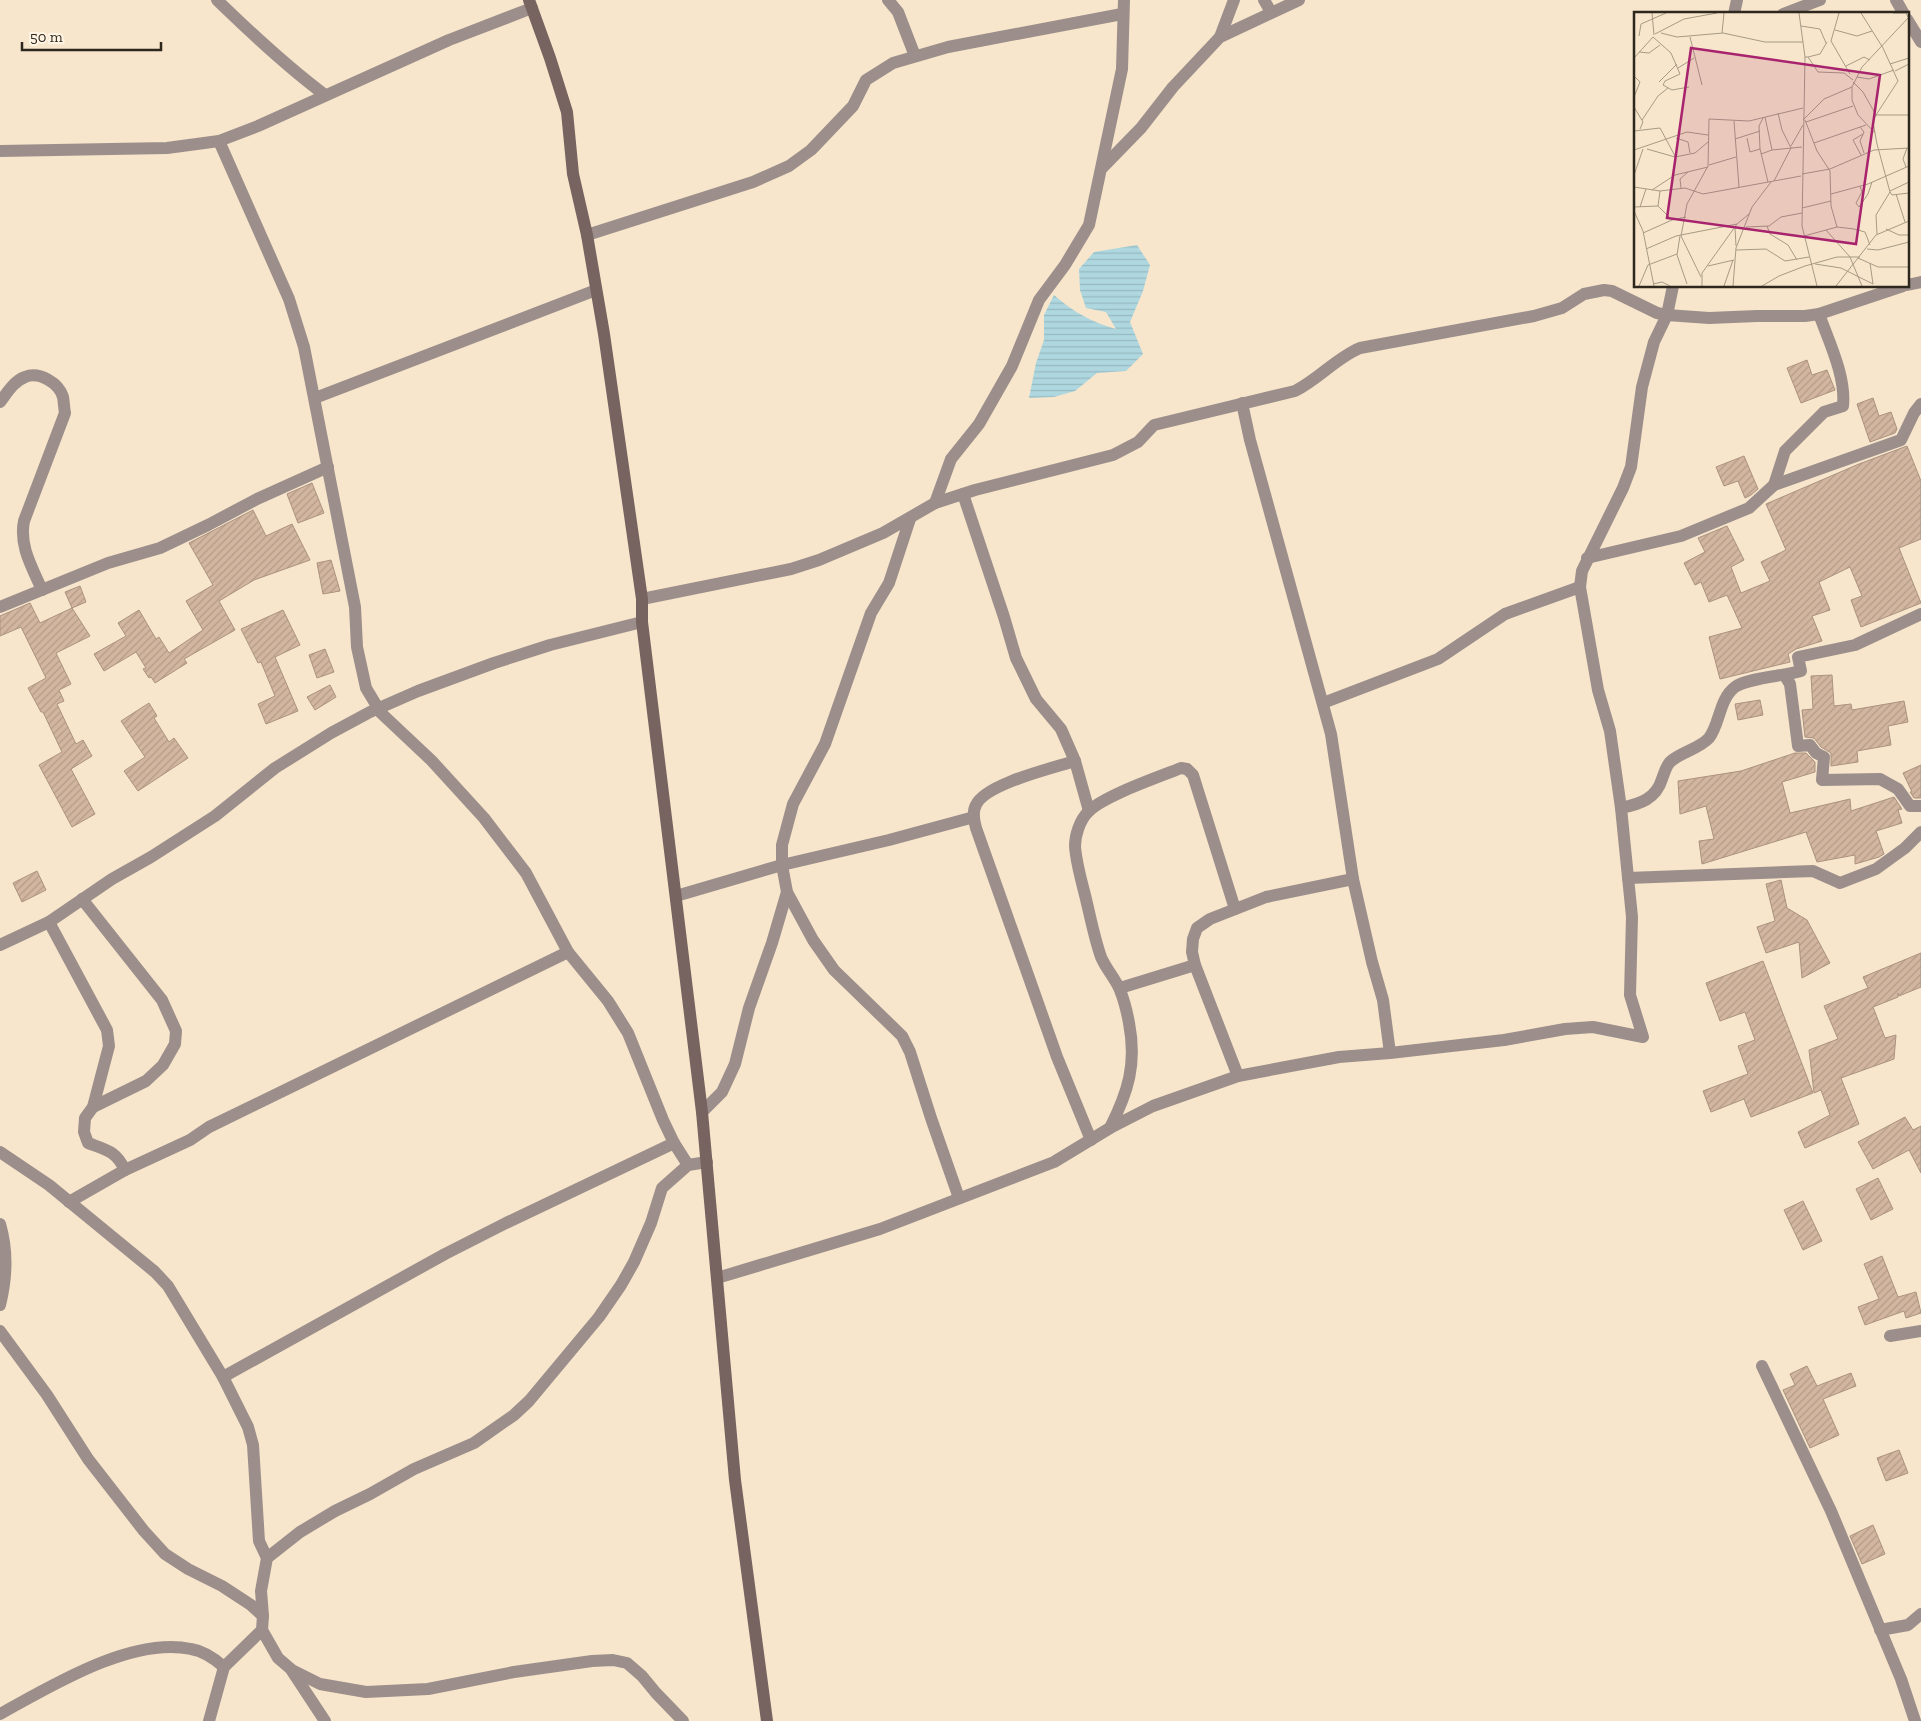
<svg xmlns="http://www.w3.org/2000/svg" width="1921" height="1721" viewBox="0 0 1921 1721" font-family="'Zilla Slab',serif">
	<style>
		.water { fill: url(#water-rules) }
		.building { fill: url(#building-hatch); stroke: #ab9280 }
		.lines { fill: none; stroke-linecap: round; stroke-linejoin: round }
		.street { stroke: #9c8e8b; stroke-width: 12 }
		.secondary { stroke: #77635f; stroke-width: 12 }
		.inset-road { fill: none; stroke: #a79a85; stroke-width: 1 }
		.view { fill: #a8236d; fill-opacity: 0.15; stroke: #a8236d; stroke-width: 2.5 }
		.inset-edge { fill: none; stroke: #2e271d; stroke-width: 2.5 }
	</style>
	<defs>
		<pattern id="water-rules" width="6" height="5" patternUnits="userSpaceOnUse" patternTransform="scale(1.25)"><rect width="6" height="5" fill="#afd7e0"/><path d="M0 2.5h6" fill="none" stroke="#97b9c0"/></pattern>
		<pattern id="building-hatch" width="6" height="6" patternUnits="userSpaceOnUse" patternTransform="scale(1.25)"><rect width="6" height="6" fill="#d2b6a0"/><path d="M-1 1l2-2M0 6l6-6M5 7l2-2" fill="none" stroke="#b59c89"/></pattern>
	</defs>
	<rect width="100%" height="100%" fill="#f7e6cb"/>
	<path class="water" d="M1137 245 1150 265 1143 291 1130 322 1143 354 1126 371 1097 373 1075 391 1054 397 1029 398 1036 363 1044 340V315L1054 295C1073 312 1092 322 1116 329L1106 312 1086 308 1080 290 1079 269 1094 252Z"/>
	<g class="building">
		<polygon points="1807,360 1812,375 1827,370 1835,390 1801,403 1787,368"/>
		<polygon points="1873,398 1879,416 1891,412 1897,429 1895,433 1870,442 1857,404"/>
		<polygon points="1907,446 1921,481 1921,539 1899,548 1921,603 1861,627 1851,600 1862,596 1850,567 1819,582 1830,610 1812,616 1822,641 1796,649 1788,654 1790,662 1720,679 1709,637 1742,628 1727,595 1709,602 1701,582 1695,585 1684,563 1705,552 1698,538 1727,526 1744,560 1731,567 1741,593 1770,581 1761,562 1786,550 1766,504 1859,464"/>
		<polygon points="1744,456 1758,489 1751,495 1745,498 1738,481 1724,486 1716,467"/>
		<polygon points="312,483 324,513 298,523 287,494"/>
		<polygon points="253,510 266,536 292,524 310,560 254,580 219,601 235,630 184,659 187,663 155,683 151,677 149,678 143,669 146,668 136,652 104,671 94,654 126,636 118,623 139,610 156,639 159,637 169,653 203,630 186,601 213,585 189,543"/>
		<polygon points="331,560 340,591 323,594 317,563"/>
		<polygon points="80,586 86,602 72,608 65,592"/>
		<polygon points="30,603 40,623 72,608 90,636 56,653 71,684 59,690 64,701 57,704 76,744 83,740 92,756 71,769 95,814 72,827 39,765 62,752 43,712 41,712 28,688 46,678 21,627 0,636 0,616"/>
		<polygon points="283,610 300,645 275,657 298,711 266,724 258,704 275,696 261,662 258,663 241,629"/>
		<polygon points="325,649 334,672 317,678 309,655"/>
		<polygon points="1832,675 1834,706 1851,704 1852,710 1904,701 1908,722 1888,726 1891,745 1857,751 1858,762 1831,766 1831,753 1821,747 1814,738 1805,737 1802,710 1813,709 1811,676"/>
		<polygon points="330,685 336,697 315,710 307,697"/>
		<polygon points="1760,700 1763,715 1738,720 1735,704"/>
		<polygon points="149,703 157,716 154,718 169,742 174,738 188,758 138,791 124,771 145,757 121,721"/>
		<polygon points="1795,753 1806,753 1815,762 1815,772 1782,782 1790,813 1850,799 1851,811 1894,797 1902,809 1898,810 1902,823 1876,831 1884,854 1879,857 1855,864 1855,855 1817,862 1806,832 1702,864 1699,841 1714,839 1706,806 1680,814 1678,781 1741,771"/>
		<polygon points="1921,765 1921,798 1914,798 1910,792 1912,792 1903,773"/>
		<polygon points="37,871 46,890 22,902 13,883"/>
		<polygon points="1781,880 1787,908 1807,920 1830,963 1802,978 1799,942 1766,953 1757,927 1775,921 1766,884"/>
		<polygon points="1921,953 1921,987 1899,996 1898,993 1898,997 1873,1007 1885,1038 1896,1035 1894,1059 1841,1078 1859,1124 1805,1148 1798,1132 1830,1115 1821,1090 1814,1093 1809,1050 1838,1039 1824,1006 1868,988 1863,977"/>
		<polygon points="1763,961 1813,1093 1751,1117 1744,1099 1711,1112 1703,1091 1748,1074 1738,1046 1755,1040 1745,1012 1720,1021 1706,983"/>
		<polygon points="1905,1117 1913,1130 1921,1126 1921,1173 1909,1150 1873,1169 1858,1142"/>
		<polygon points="1878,1178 1893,1209 1871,1220 1856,1189"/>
		<polygon points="1803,1201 1822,1241 1803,1250 1784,1210"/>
		<polygon points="1882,1256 1898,1297 1916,1292 1921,1313 1906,1318 1904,1311 1865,1325 1858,1307 1879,1299 1864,1264"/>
		<polygon points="1807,1366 1817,1386 1851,1373 1856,1386 1823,1399 1839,1435 1810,1448 1783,1390 1795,1385 1790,1374"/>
		<polygon points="1899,1450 1908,1473 1886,1481 1877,1458"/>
		<polygon points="1873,1525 1885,1554 1862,1564 1850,1536"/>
	</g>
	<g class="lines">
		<g class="street">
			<path d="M217 0C252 34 286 66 325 95"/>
			<polyline points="888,0 898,12 915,56"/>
			<polyline points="1264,0 1271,12"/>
			<polyline points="1896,0 1904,14"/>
			<polyline points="1734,14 1737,0"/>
			<polyline points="1783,14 1820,0"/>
			<polyline points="1907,19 1921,42"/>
			<polyline points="1220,37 1234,0"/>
			<polyline points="219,141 289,299 304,347 355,607 357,647 366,688 381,713 431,760 484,818 526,873 568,952 608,1001 628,1033 663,1120 674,1143 688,1165"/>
			<polyline points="0,151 167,148 219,141 258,126 449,40 532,8"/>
			<polyline points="1103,167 1141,128 1173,87 1220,37 1299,0"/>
			<polyline points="587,235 753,182 789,166 811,150 853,106 866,80 893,63 948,47 1122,14"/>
			<polyline points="1907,285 1921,282"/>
			<polyline points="315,398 596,290"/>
			<path d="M0 402C7 393 14 381 25 377 39 371 59 383 63 397 64 402 64 408 65 413L24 521C19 546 32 567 42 590"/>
			<polyline points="1242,403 1250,440 1331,734 1353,879 1372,962 1383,1000 1390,1053"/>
			<path d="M1774 485 1785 451 1824 412 1843 406C1846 376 1829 342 1819 314"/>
			<polyline points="963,494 1004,617 1016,658 1036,699 1061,729 1075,761 1089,811"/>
			<polyline points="935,503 951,459 979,424 1012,366 1039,300 1065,265 1089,225 1122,69 1124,0"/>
			<polyline points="910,519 889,583 871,613 825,744 793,804 782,845 782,865 787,892 813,940 834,970 902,1036 910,1052 931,1118 959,1198"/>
			<polyline points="1587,558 1681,536 1749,508 1774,485 1901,440 1914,413 1921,404"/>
			<path d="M642 599 791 569 819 560 883 533 935 503 975 490 1113 455 1138 442 1154 425 1295 391C1319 379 1336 358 1360 348L1534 316 1562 308 1584 294 1604 290 1612 291 1657 313 1667 315 1709 318 1757 316H1805L1819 314 1903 286"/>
			<polyline points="0,607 108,563 160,548 208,525 257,499 328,467"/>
			<polyline points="1785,676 1790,684 1798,746 1810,745 1816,753 1824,757 1822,780 1880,779 1898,789 1910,806 1921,806"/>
			<polyline points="1323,703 1438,659 1505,614 1580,587"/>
			<path d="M1075 761C1053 768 985 784 976 805 972 812 974 821 976 828L1057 1057 1091 1140"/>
			<path d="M1621 808C1640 804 1656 799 1662 779 1664 774 1666 766 1670 762 1681 752 1699 749 1709 738 1720 724 1719 699 1735 687 1747 678 1784 676 1801 671L1798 657 1855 645 1921 614"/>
			<polyline points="1628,878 1813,871 1840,883 1876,869 1905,848 1921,832"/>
			<polyline points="676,896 782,865 889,840 974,817"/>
			<polyline points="82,899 162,1000 176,1031 175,1044 163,1065 146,1081 93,1107"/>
			<path d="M49 922 107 1030 109 1046 93 1107 85 1118 84 1132 88 1143C107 1150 116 1151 125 1170"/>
			<polyline points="0,945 49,922 112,879 151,857 215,816 275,768 331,733 370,712 418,691 494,663 550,645 642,622"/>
			<polyline points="1120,988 1195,965"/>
			<polyline points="1238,1076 1195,965 1192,952 1193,939 1197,928 1210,919 1266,897 1353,879"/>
			<polyline points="702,1112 722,1092 735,1064 749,1008 772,943 787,892"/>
			<path d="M1110 1128C1128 1092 1137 1064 1129 1023 1127 1012 1124 1000 1120 990 1115 978 1106 969 1101 957 1094 937 1090 915 1085 895 1081 879 1076 862 1075 846 1075 835 1080 820 1088 812 1103 796 1159 777 1181 768L1187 769 1193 775 1235 909"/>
			<polyline points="0,1152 49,1185 155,1272 168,1286 223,1377 248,1427 253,1445 259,1541 267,1558"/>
			<polyline points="69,1202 125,1170 190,1140 209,1127 568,952"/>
			<path d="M0 1224C8 1251 7 1277 0 1305"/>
			<polyline points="717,1278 880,1229 1054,1162 1110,1128 1153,1106 1238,1076 1339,1057 1390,1053 1504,1040 1565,1029 1593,1027 1643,1037 1630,995 1632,917 1621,808 1610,731 1598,690 1580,587 1582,571 1623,488 1631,467 1642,387 1654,342 1667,315 1673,286"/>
			<polyline points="0,1331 47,1395 88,1459 144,1531 165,1554 188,1569 222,1586 251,1605 263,1616"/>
			<polyline points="1890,1336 1921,1331"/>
			<polyline points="1762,1366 1831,1511 1901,1679 1915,1721"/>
			<polyline points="223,1377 445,1254 506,1223 674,1143"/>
			<polyline points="262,1630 278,1658 292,1670 320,1684 366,1692 428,1689 514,1672 592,1661 613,1660 627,1663 642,1676 656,1693 683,1721"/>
			<polyline points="1880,1630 1908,1625 1921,1614"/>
			<polyline points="292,1671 325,1721"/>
			<path d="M0 1714C51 1686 132 1636 191 1649 204 1651 215 1659 224 1667"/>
			<polyline points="209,1721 224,1667 262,1630 263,1616 261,1591 267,1558 300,1532 335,1511 370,1494 414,1469 474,1443 514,1415 529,1401 599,1317 621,1285 634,1262 651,1223 662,1188 688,1165 707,1162"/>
		</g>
		<polyline class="secondary" points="529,0 550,58 567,112 573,174 587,235 604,334 642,599 642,622 702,1112 735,1480 767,1721"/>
	</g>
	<g transform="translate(1634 12)">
		<rect width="275" height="275" fill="#f7e6cb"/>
		<path class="inset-road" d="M18 1 20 23M165 1 171 45 168 214 183 274M227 1 249 36 264 69 242 103M259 1H272L274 5M167 14 186 17 192 31M201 18 223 24 238 19M27 21 43 25 89 21 131 30H169M88 21 90 1M21 22 50 7 83 1M5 24 7 12 32 1M56 25 68 73M197 29 216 62M197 29 205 1M5 40 15 41 26 33M171 45H174L184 60 210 61 219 68M174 45 186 42 193 30M0 46 19 25 37 41 46 62 31 69 29 73 38 78 55 75M256 52 275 46M212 54 230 45 236 48M44 56 60 46M261 59 275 52M0 64 6 70 0 85M223 65 235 67 260 58M25 70 43 52M219 70 229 80 242 103 239 110 243 132 256 180M218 75V88L224 103 241 121M0 95 9 110 6 117M242 103H275M129 106 125 114 126 137 134 170M8 108 24 84 34 76M169 108 190 87 218 75 228 55 275 5M171 108 183 139 196 159 197 194 203 215M100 109 105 175M172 110 219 94M226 115 230 120 226 129 230 141M0 119 26 116 41 144M42 126 54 130 56 141M113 126 116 140 126 137M101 127 126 119M180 131 232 113M157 134 169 113M13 137 41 145 61 141 74 130M0 138 53 120 74 123M138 138 168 135M127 142 138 138 131 105M227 143 219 128 229 122M75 153 102 145M272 155 269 147 273 136M168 162 196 157 240 138 275 136M0 163 9 137M140 169 157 136 148 118 144 101M226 174 228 180 222 191 225 195 234 182 238 170M0 175 26 179 51 176 69 182 167 164M47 176 46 167 54 160M18 178 41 163 74 155M256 179 275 170M256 180 258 183 275 181M197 182 234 172 275 154M262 182 271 210M24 194 26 179M0 195 24 194 38 208 52 205M6 195 12 177M168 196 197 189M0 199 9 219 20 274M133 214 136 222 154 233 163 248M112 215 135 214 147 205 168 201M101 216 102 234M252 217 265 223H275M192 218 216 245 228 274M9 221 38 208M243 222 242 203 256 180M46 224 43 243 53 272M170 224 203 215 220 217 231 220 236 233M12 237 42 224 103 212 115 202M233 237 244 238 275 230M102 238 132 237 151 249 175 245M224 246 244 255H275M236 251 239 272M181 252 207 256 239 272M74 254 100 248M67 265 47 224 53 192 74 154 75 107 115 109 169 96M19 272 28 270 36 274M5 274 14 253 43 242M68 274V261L103 212M90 274 99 248M99 274 102 236 118 195 137 170M128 274 145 264 171 254 203 245H226M202 274 242 223 275 209"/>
		<path class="view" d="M57 36 246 63 222 232 33 206Z"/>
		<rect width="275" height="275" class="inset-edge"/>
	</g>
	<path d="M22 42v8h139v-8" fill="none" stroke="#2e271d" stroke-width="2.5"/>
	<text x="30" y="42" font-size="15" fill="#2e271d" stroke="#fff4e4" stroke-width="4" paint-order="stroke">50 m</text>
</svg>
